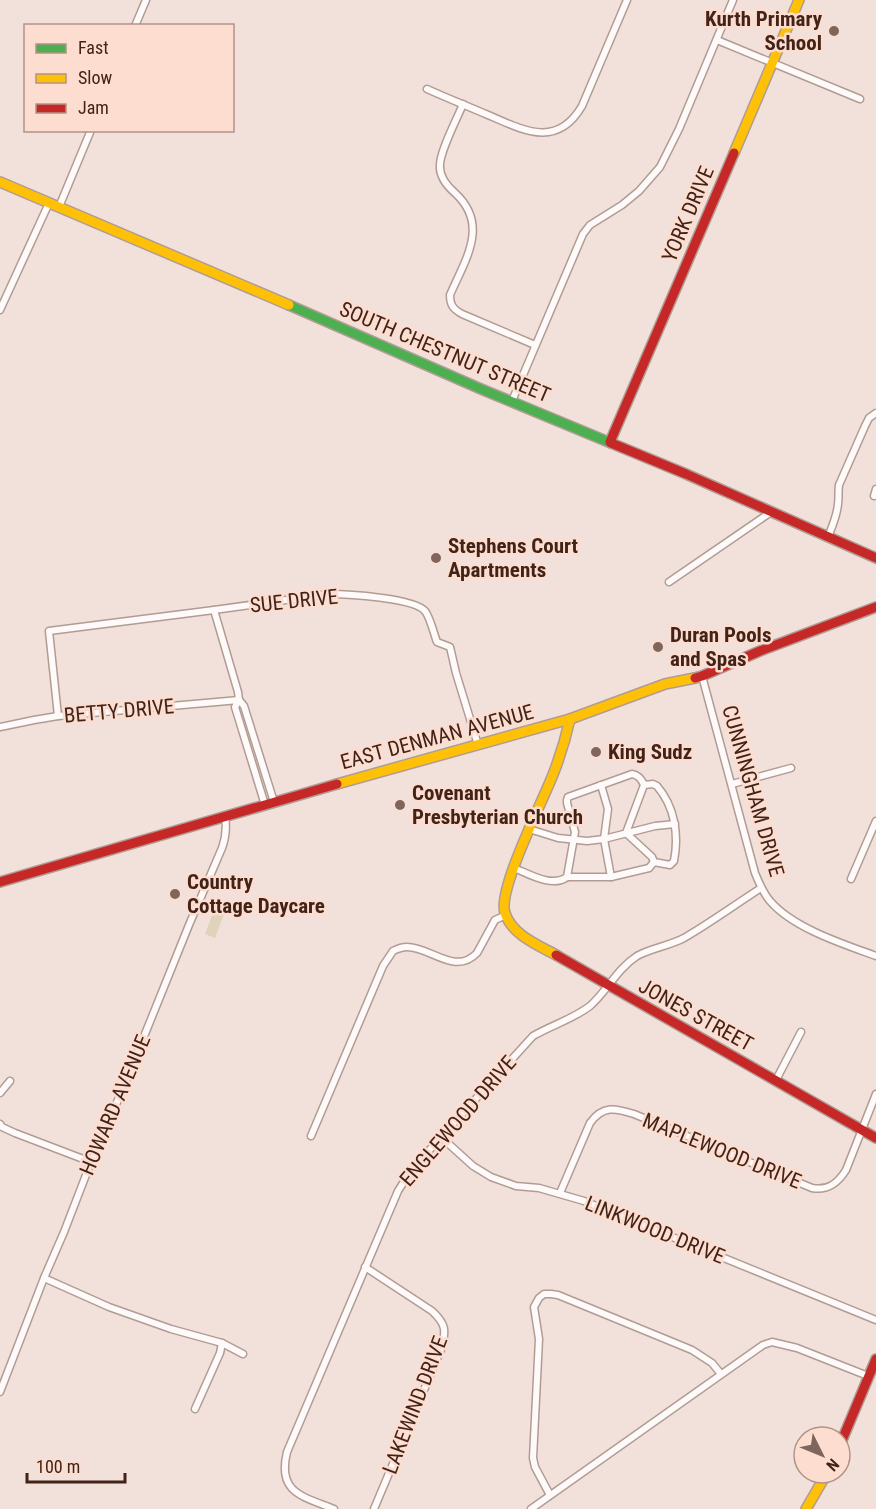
<svg xmlns="http://www.w3.org/2000/svg" width="876" height="1509" viewBox="0 0 876 1509" font-family="'Roboto Condensed',sans-serif">
	<style>
		.green { fill: #dfd4ba }
		.lines { fill: none; stroke-linecap: round; stroke-linejoin: round }
		.street-casing { stroke: #b19c94; stroke-width: 9 }
		.fast-casing { stroke: #b19c94; stroke-width: 12 }
		.slow-casing { stroke: #b19c94; stroke-width: 12 }
		.jam-casing { stroke: #b19c94; stroke-width: 12 }
		.street { stroke: #fdfaf9; stroke-width: 6 }
		.fast { stroke: #4caf50; stroke-width: 9 }
		.slow { stroke: #ffc107; stroke-width: 9 }
		.jam { stroke: #c62828; stroke-width: 9 }
		.poi-dot { fill: #7f665c; stroke: #fdddd0; stroke-width: 2 }
		.labels { text-anchor: middle; stroke-width: 5; stroke-linejoin: round; paint-order: stroke }
		.poi-label { font-size: 21px; font-weight: bold; fill: #412318; stroke: #fdddd0; text-anchor: start }
		.street-label { font-size: 21px; fill: #412318; stroke: #fdddd0 }
	</style>
	<rect width="100%" height="100%" fill="#f2e1da"/>
	<polygon class="green" points="217,902 227,906 215,938 205,934"/>
	<g class="lines">
		<g class="street-casing">
			<g id="street">
				<polyline points="135,26 146,0"/>
				<polyline points="717,40 860,99"/>
				<path d="M427 89C447 98 467 106 488 115 523 130 557 149 582 106L627 0"/>
				<path d="M463 104C457 119 440 151 440 165 439 177 447 186 455 193 490 225 465 260 450 295 450 305 453 309 462 314L535 345"/>
				<polyline points="59,207 91,130"/>
				<polyline points="0,310 49,203"/>
				<polyline points="512,401 583,234 590,225 622,205 639,191 660,167 679,129 733,0"/>
				<polyline points="874,496 876,489"/>
				<path d="M828 537C832 527 837 516 838 504 839 498 838 492 839 485L865 426 869 418 876 413"/>
				<polyline points="669,582 771,512"/>
				<polyline points="214,610 238,692 239,700 235,707 265,805"/>
				<path d="M702 676 755 873C759 883 763 893 770 901 793 928 843 944 876 956"/>
				<polyline points="239,700 244,706 274,802"/>
				<path d="M58 716 49 631 214 610 329 594C347 594 414 598 425 611 430 617 434 634 437 642L450 647 456 673 478 745"/>
				<polyline points="0,727 34,720 58,716 239,700"/>
				<polyline points="732,784 791,768"/>
				<polyline points="529,829 558,838 587,841 604,839 655,826 675,824"/>
				<polyline points="626,833 644,785"/>
				<path d="M514 868C529 874 552 888 567 877L575 832 567 803V800L568 797 632 774C638 775 642 780 644 785L653 784 657 786C675 807 679 835 674 861L670 865 654 862 652 857 626 833"/>
				<polyline points="567,877 611,877 604,839 608,809 601,785"/>
				<polyline points="611,877 649,868 654,862"/>
				<polyline points="851,879 876,821"/>
				<polyline points="776,1080 801,1032"/>
				<polyline points="0,1093 10,1081"/>
				<polyline points="0,1124 2,1127 15,1133 91,1162"/>
				<path d="M311 1136 383 966 393 951C397 949 402 947 407 947 431 947 455 976 477 953L495 920 506 915"/>
				<polyline points="441,1137 473,1166 491,1177 516,1186 539,1188 584,1201 876,1320"/>
				<path d="M560 1193 590 1123C603 1105 615 1108 634 1114L812 1188C828 1191 838 1183 846 1170L876 1094"/>
				<path d="M365 1267 432 1311C446 1324 446 1330 442 1347L374 1509"/>
				<polyline points="44,1278 109,1307 171,1329 222,1343 243,1354"/>
				<path d="M0 1392 44 1278 64 1232 91 1162 124 1086 189 925 222 848C226 837 227 829 225 817"/>
				<polyline points="195,1409 220,1353 222,1343"/>
				<polyline points="550,1495 535,1467 533,1458 539,1339 534,1307 539,1298 544,1294 551,1294 558,1295 692,1350 712,1363 721,1374"/>
				<path d="M334 1509C302 1496 277 1493 287 1452L398 1191 410 1172 441 1137 533 1036C552 1025 573 1019 590 1006 607 991 617 969 637 956 651 948 669 946 684 938 710 923 736 904 761 888"/>
				<polyline points="531,1509 763,1345 772,1342 797,1348 868,1376"/>
			</g>
		</g>
		<g class="fast-casing">
			<polyline id="fast" points="289,305 481,389 611,443"/>
		</g>
		<g class="slow-casing">
			<g id="slow">
				<polyline points="734,153 799,0"/>
				<polyline points="0,182 289,305"/>
				<polyline points="337,784 570,719 665,684 695,678"/>
				<path d="M556 955C538 945 512 935 505 913 497 890 544 799 554 772 561 754 566 737 570 719"/>
				<polyline points="806,1509 827,1473"/>
			</g>
		</g>
		<g class="jam-casing">
			<g id="jam">
				<polyline points="610,442 734,153"/>
				<polyline points="611,443 686,474 876,558"/>
				<polyline points="695,678 702,676 760,651 876,607"/>
				<polyline points="0,882 337,784"/>
				<polyline points="556,955 876,1138"/>
				<polyline points="840,1445 876,1359"/>
			</g>
		</g>
		<use href="#street" class="street"/>
		<use href="#fast" class="fast"/>
		<use href="#slow" class="slow"/>
		<use href="#jam" class="jam"/>
	</g>
	<g class="poi-dot">
		<circle cx="834" cy="31" r="6"/>
		<circle cx="436" cy="558" r="6"/>
		<circle cx="658" cy="647" r="6"/>
		<circle cx="596" cy="752" r="6"/>
		<circle cx="400" cy="805" r="6"/>
		<circle cx="175" cy="894" r="6"/>
	</g>
	<g class="labels">
		<g class="poi-label">
			<text x="822" y="26" text-anchor="end">Kurth Primary<tspan x="822" dy="24">School</tspan></text>
			<text x="448" y="553">Stephens Court<tspan x="448" dy="24">Apartments</tspan></text>
			<text x="670" y="642">Duran Pools<tspan x="670" dy="24">and Spas</tspan></text>
			<text x="608" y="759">King Sudz</text>
			<text x="412" y="800">Covenant<tspan x="412" dy="24">Presbyterian Church</tspan></text>
			<text x="187" y="889">Country<tspan x="187" dy="24">Cottage Daycare</tspan></text>
		</g>
		<g class="street-label">
			<text transform="translate(688 214) rotate(-67)" y="7">YORK DRIVE</text>
			<text transform="translate(445 352) rotate(23)" y="7">SOUTH CHESTNUT STREET</text>
			<text transform="translate(294 601) rotate(-6)" y="7">SUE DRIVE</text>
			<text transform="translate(119 711) rotate(-5)" y="7">BETTY DRIVE</text>
			<text transform="translate(437 737) rotate(-15)" y="7">EAST DENMAN AVENUE</text>
			<text transform="translate(753 791) rotate(74)" y="7">CUNNINGHAM DRIVE</text>
			<text transform="translate(696 1015) rotate(29)" y="7">JONES STREET</text>
			<text transform="translate(115 1105) rotate(-67)" y="7">HOWARD AVENUE</text>
			<text transform="translate(458 1121) rotate(-49)" y="7">ENGLEWOOD DRIVE</text>
			<text transform="translate(722 1151) rotate(22)" y="7">MAPLEWOOD DRIVE</text>
			<text transform="translate(655 1230) rotate(22)" y="7">LINKWOOD DRIVE</text>
			<text transform="translate(415 1405) rotate(-69)" y="7">LAKEWIND DRIVE</text>
		</g>
	</g>
	<rect x="24" y="24" width="210" height="108" fill="#fdddd0" stroke="#b29386" stroke-width="1.5"/>
	<rect x="36" y="44" width="30" height="9" fill="#4caf50" stroke="#b29386" stroke-width="1.5"/>
	<text x="78" y="54" font-size="18" fill="#412318">Fast</text>
	<rect x="36" y="74" width="30" height="9" fill="#ffc107" stroke="#b29386" stroke-width="1.5"/>
	<text x="78" y="84" font-size="18" fill="#412318">Slow</text>
	<rect x="36" y="104" width="30" height="9" fill="#c62828" stroke="#b29386" stroke-width="1.5"/>
	<text x="78" y="114" font-size="18" fill="#412318">Jam</text>
	<g transform="translate(822 1455) rotate(133)"><circle r="28" fill="#fdddd0" stroke="#b29386" stroke-width="1.5"/>
	<path d="M0-4.5L10 22L0 15L-10 22Z" fill="#7f665c"/>
	<text y="-9" font-size="16" font-weight="bold" text-anchor="middle" fill="#412318">N</text>
	</g>
	<path d="M27 1473v9h98v-9" fill="none" stroke="#412318" stroke-width="3"/>
	<text x="36" y="1473" font-size="18" fill="#412318" stroke="#fdddd0" stroke-width="4.5" paint-order="stroke">100 m</text>
</svg>
